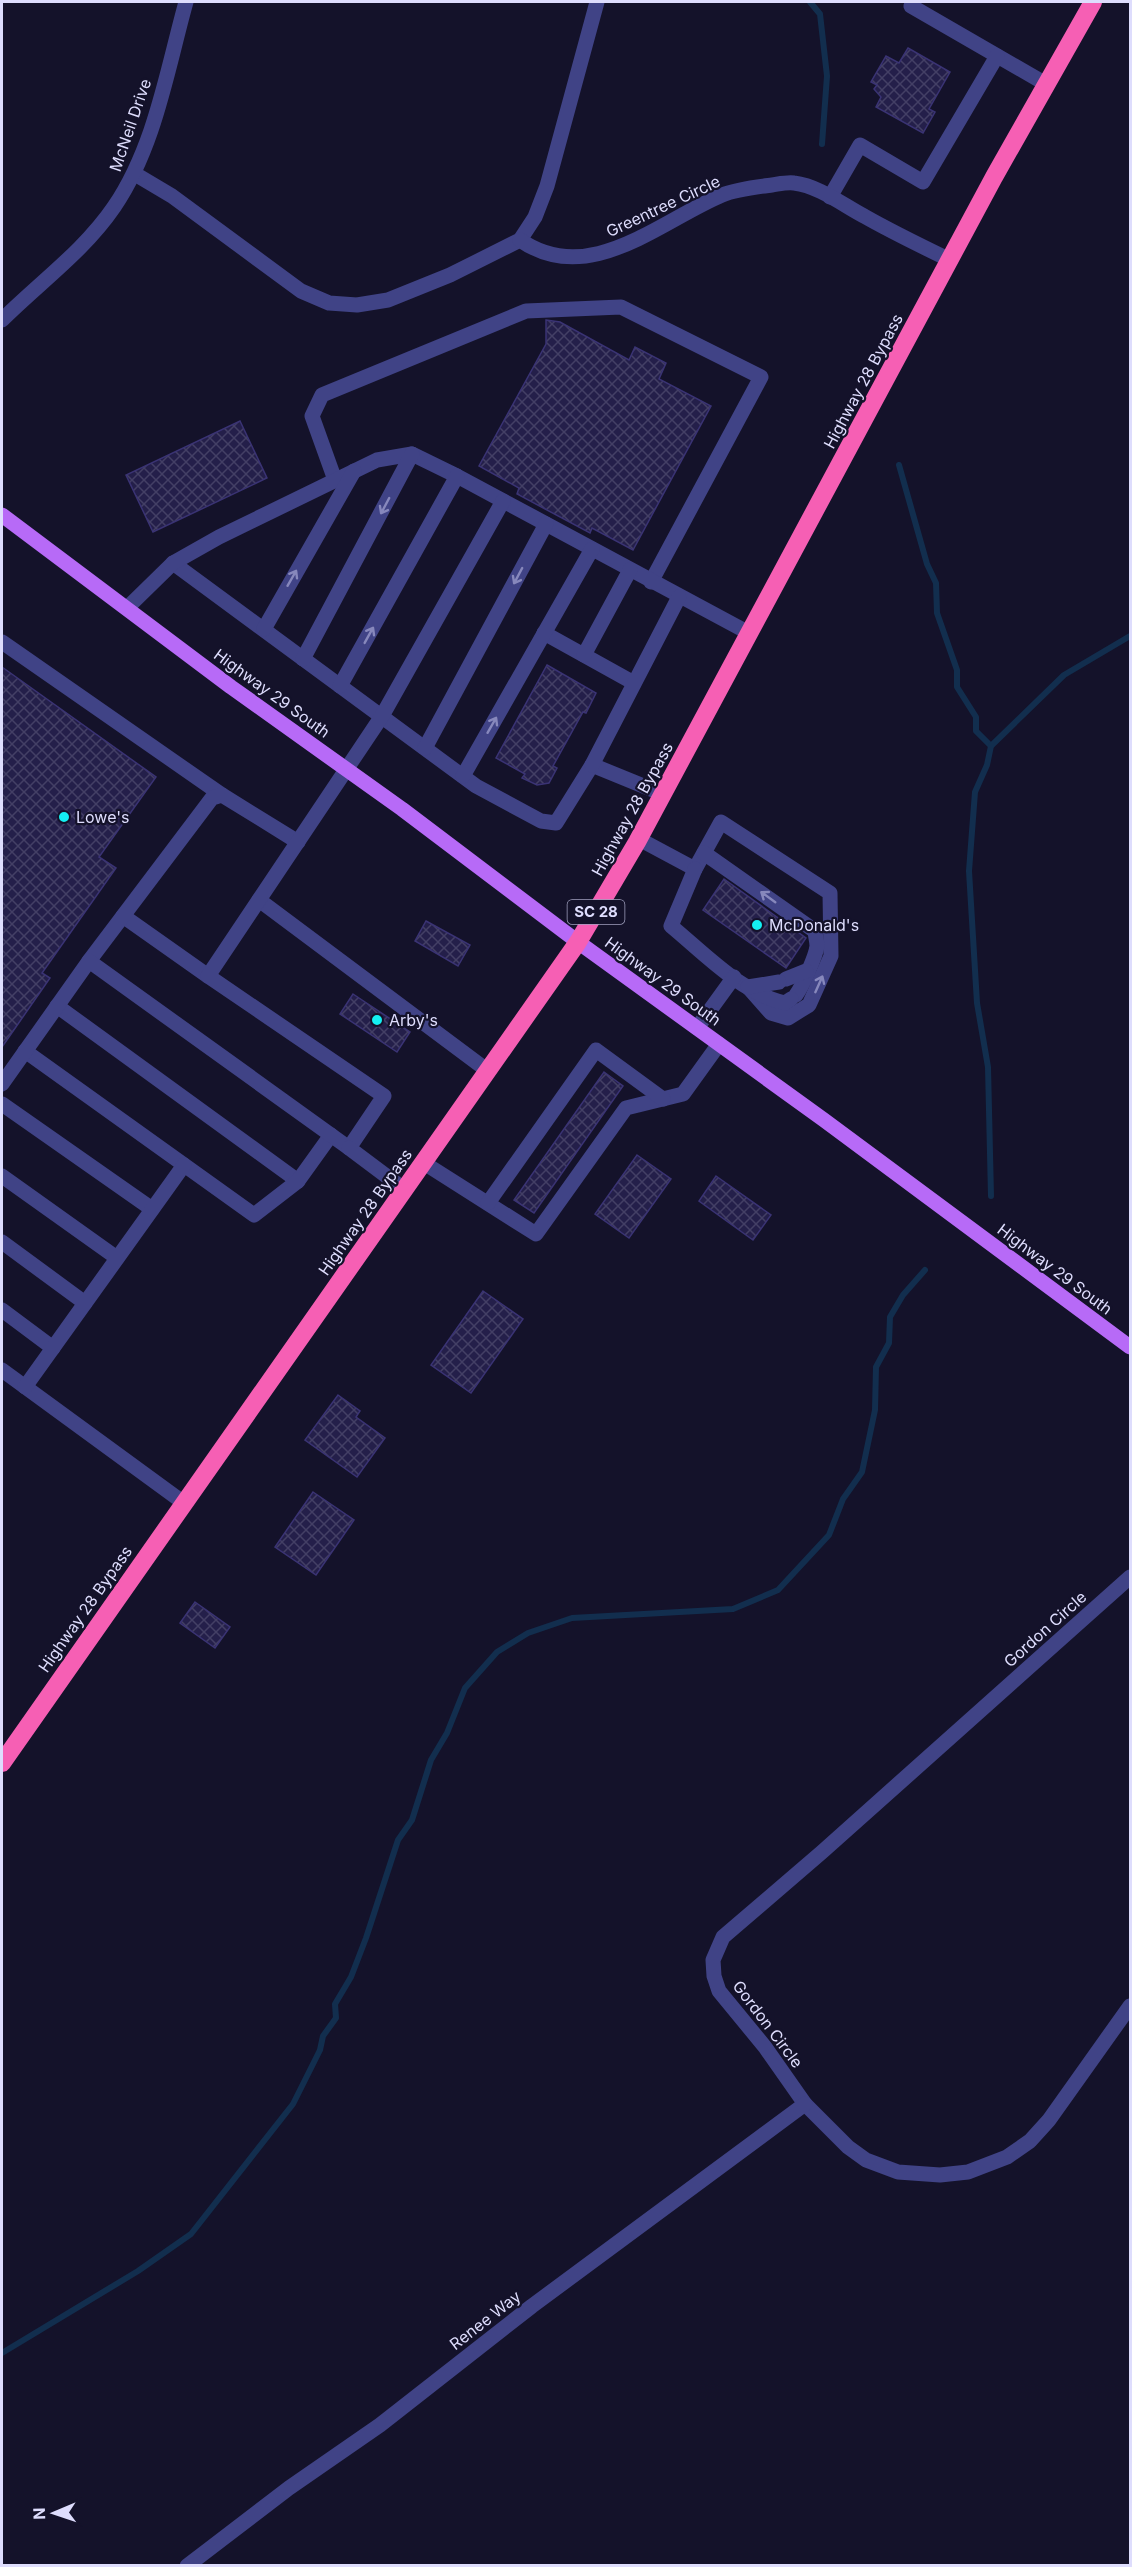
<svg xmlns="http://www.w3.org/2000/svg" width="1132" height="2567" viewBox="0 0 1132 2567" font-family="Inter,sans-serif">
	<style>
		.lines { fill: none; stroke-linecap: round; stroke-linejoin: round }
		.stream { stroke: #122e4e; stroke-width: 6 }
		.building { fill: url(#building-cross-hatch); stroke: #3a3374; stroke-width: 1.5 }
		.minor { stroke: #404386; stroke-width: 15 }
		.major { stroke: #b76af7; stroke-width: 15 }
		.highway { stroke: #f65fb4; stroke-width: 18 }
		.oneway { stroke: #8788bc }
		.poi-dot { fill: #14eff2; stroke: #14122a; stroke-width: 2 }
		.labels { text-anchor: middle; stroke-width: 4.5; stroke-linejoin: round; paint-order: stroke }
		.shield { fill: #14122a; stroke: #a1a0be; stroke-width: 1.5 }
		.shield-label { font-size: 15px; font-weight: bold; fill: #deddfd }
		.street-label { font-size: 16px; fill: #deddfd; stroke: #14122a }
		.poi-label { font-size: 16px; fill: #deddfd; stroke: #14122a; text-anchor: start }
	</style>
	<defs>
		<pattern id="building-cross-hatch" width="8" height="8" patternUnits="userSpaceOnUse" patternTransform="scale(1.5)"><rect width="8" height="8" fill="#241f4a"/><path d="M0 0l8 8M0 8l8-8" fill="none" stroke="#433f65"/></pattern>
	</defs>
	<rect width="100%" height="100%" fill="#14122a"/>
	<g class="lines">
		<g class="stream">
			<polyline points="810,2 820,14 827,76 822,144"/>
			<polyline points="899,465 927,564 936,583 937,613 957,670 957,687 976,717 976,731 991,746"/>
			<polyline points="991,1196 988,1067 977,1003 969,871 975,792 987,765 991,746 1064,675 1130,636"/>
			<polyline points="2,2353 138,2271 191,2234 293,2104 320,2050 323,2036 336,2018 335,2004 351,1977 366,1938 398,1840 412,1820 431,1760 447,1733 465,1688 497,1652 528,1633 572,1618 733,1609 778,1590 829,1535 843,1499 862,1472 875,1410 876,1367 889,1343 890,1317 903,1295 925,1270"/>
		</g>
	</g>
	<g class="building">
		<polygon points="908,48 950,72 929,109 935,112 923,133 876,107 881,97 874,89 877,85 871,82 886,56 899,63"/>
		<polygon points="546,320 560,322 629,360 635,347 666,363 659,379 711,406 633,550 592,528 590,533 517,494 519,488 479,466 546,344"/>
		<polygon points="240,421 267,478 153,532 126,475"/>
		<polygon points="547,665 596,693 586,713 583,712 553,766 557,768 549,783 537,785 522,778 525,774 496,758"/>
		<polygon points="2,667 156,777 99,857 116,868 42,973 50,978 2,1047"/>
		<polygon points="724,879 806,938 786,968 703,910"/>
		<polygon points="426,921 470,945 458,966 415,941"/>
		<polygon points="353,994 410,1032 397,1052 340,1014"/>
		<polygon points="604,1072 623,1086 534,1213 514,1200"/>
		<polygon points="637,1155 671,1179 629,1238 595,1214"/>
		<polygon points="716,1176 771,1215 753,1240 699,1201"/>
		<polygon points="483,1291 523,1319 471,1393 431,1365"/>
		<polygon points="338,1395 360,1411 356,1417 385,1438 357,1477 305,1440"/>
		<polygon points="313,1492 354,1520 316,1575 275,1547"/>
		<polygon points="195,1602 230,1627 215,1648 180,1623"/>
	</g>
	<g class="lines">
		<g class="minor">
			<polyline points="911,6 1046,84"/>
			<polyline points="135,174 172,196 301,291 329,303 357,305 388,300 450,275 520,240 535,217 547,186 597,2"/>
			<polyline points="830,197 860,145 923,182 997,56"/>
			<path d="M520 240C589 288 660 221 722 195 737 189 756 187 772 185 779 184 787 182 794 183 819 186 843 205 864 216 892 232 921 246 950 260"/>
			<path d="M2 320C39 283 84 251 114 207 155 147 167 70 186 2"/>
			<polyline points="335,480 312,416 322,395 526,311 621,307 761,377 651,582"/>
			<polyline points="173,563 476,786 541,821 556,823 592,765 663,794"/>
			<polyline points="127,608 173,563 219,537 377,460 412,454 457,476 749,633"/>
			<polyline points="264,629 354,471"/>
			<polyline points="544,633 634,683"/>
			<polyline points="2,642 222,795"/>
			<polyline points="584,655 630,570"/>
			<polyline points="303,659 412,454"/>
			<polyline points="340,686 457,476"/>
			<polyline points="425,748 546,524"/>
			<polyline points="592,765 679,597"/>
			<polyline points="463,776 592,549"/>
			<polyline points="639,839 695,869 721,822 830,893 831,956 809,1005 788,1018 771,1013 748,987"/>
			<path d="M704 853 815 931C815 935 817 941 817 946 816 956 802 987 796 995"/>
			<path d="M695 869 671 926C705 954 741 993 785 1003L791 999"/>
			<polyline points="259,900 488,1071"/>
			<polyline points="123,916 208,976"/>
			<polyline points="89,961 212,798 222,795 298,842"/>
			<polyline points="786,979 806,971"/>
			<polyline points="748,987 779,982"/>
			<polyline points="57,1006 298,1181"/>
			<polyline points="697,1028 734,977"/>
			<polyline points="25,1051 254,1215 298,1181 331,1135"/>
			<polyline points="2,1084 89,961 349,1148 384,1096 208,976 382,716 503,501"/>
			<polyline points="2,1104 152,1209"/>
			<polyline points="349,1148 405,1190"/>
			<polyline points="424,1163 536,1234 626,1108 683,1094 719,1044"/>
			<polyline points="2,1176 117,1258"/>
			<polyline points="488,1203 596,1050 663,1099"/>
			<polyline points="2,1242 85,1303"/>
			<polyline points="2,1310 53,1348"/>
			<polyline points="2,1370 184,1503"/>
			<polyline points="25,1387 184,1165"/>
			<polyline points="1130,1577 822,1852 723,1937 713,1960 714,1976 719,1991 765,2047 805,2104 848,2147 866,2160 898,2172 940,2175 968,2172 1007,2157 1030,2141 1049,2120 1130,2006"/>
			<polyline points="187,2566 289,2488 380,2425 532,2306 805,2104"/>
		</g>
		<polyline class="major" points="2,515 231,687 402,809 578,942 824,1120 1130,1347"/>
		<polyline class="highway" points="2,1763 578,942 637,842 994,177 1093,2"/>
	</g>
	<defs><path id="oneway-shaft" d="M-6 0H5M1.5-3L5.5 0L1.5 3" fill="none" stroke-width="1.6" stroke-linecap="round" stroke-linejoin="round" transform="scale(1.5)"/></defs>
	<g class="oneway">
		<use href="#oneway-shaft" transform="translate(385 506) rotate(118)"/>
		<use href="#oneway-shaft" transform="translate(518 576) rotate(118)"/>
		<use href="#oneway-shaft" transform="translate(292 578) rotate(-60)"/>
		<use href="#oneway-shaft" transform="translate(369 635) rotate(-61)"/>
		<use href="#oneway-shaft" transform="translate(492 725) rotate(-60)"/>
		<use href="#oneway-shaft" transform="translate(768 897) rotate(-144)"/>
		<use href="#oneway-shaft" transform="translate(819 984) rotate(-66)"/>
	</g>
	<g class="poi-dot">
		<circle cx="64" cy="817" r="6"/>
		<circle cx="757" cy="925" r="6"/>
		<circle cx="377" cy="1020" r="6"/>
	</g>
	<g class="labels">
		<rect class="shield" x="567.5" y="900" width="57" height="24" rx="4.5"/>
		<g class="shield-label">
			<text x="596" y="917">SC 28</text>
		</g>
		<g class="street-label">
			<text transform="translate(130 125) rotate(-71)" y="6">McNeil Drive</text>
			<text transform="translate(663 206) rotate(-25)" y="6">Greentree Circle</text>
			<text transform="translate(863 381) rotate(-62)" y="6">Highway 28 Bypass</text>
			<text transform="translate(272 693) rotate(36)" y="6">Highway 29 South</text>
			<text transform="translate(632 809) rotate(-61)" y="6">Highway 28 Bypass</text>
			<text transform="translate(663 981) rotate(36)" y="6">Highway 29 South</text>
			<text transform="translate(365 1212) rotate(-55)" y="6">Highway 28 Bypass</text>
			<text transform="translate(1055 1269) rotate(37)" y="6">Highway 29 South</text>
			<text transform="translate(85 1609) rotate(-55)" y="6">Highway 28 Bypass</text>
			<text transform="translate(1045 1629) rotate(-42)" y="6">Gordon Circle</text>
			<text transform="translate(768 2024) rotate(53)" y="6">Gordon Circle</text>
			<text transform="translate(485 2320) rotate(-38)" y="6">Renee Way</text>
		</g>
		<g class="poi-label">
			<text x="76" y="823">Lowe's</text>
			<text x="769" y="931">McDonald's</text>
			<text x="389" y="1026">Arby's</text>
		</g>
	</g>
	<rect width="1132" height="2567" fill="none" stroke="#deddfd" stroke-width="6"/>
	<g transform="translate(54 2513) rotate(268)" stroke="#14122a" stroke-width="4.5" paint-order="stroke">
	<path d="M0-4.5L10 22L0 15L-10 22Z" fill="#deddfd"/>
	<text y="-9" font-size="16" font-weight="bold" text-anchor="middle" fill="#deddfd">N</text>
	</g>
</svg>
